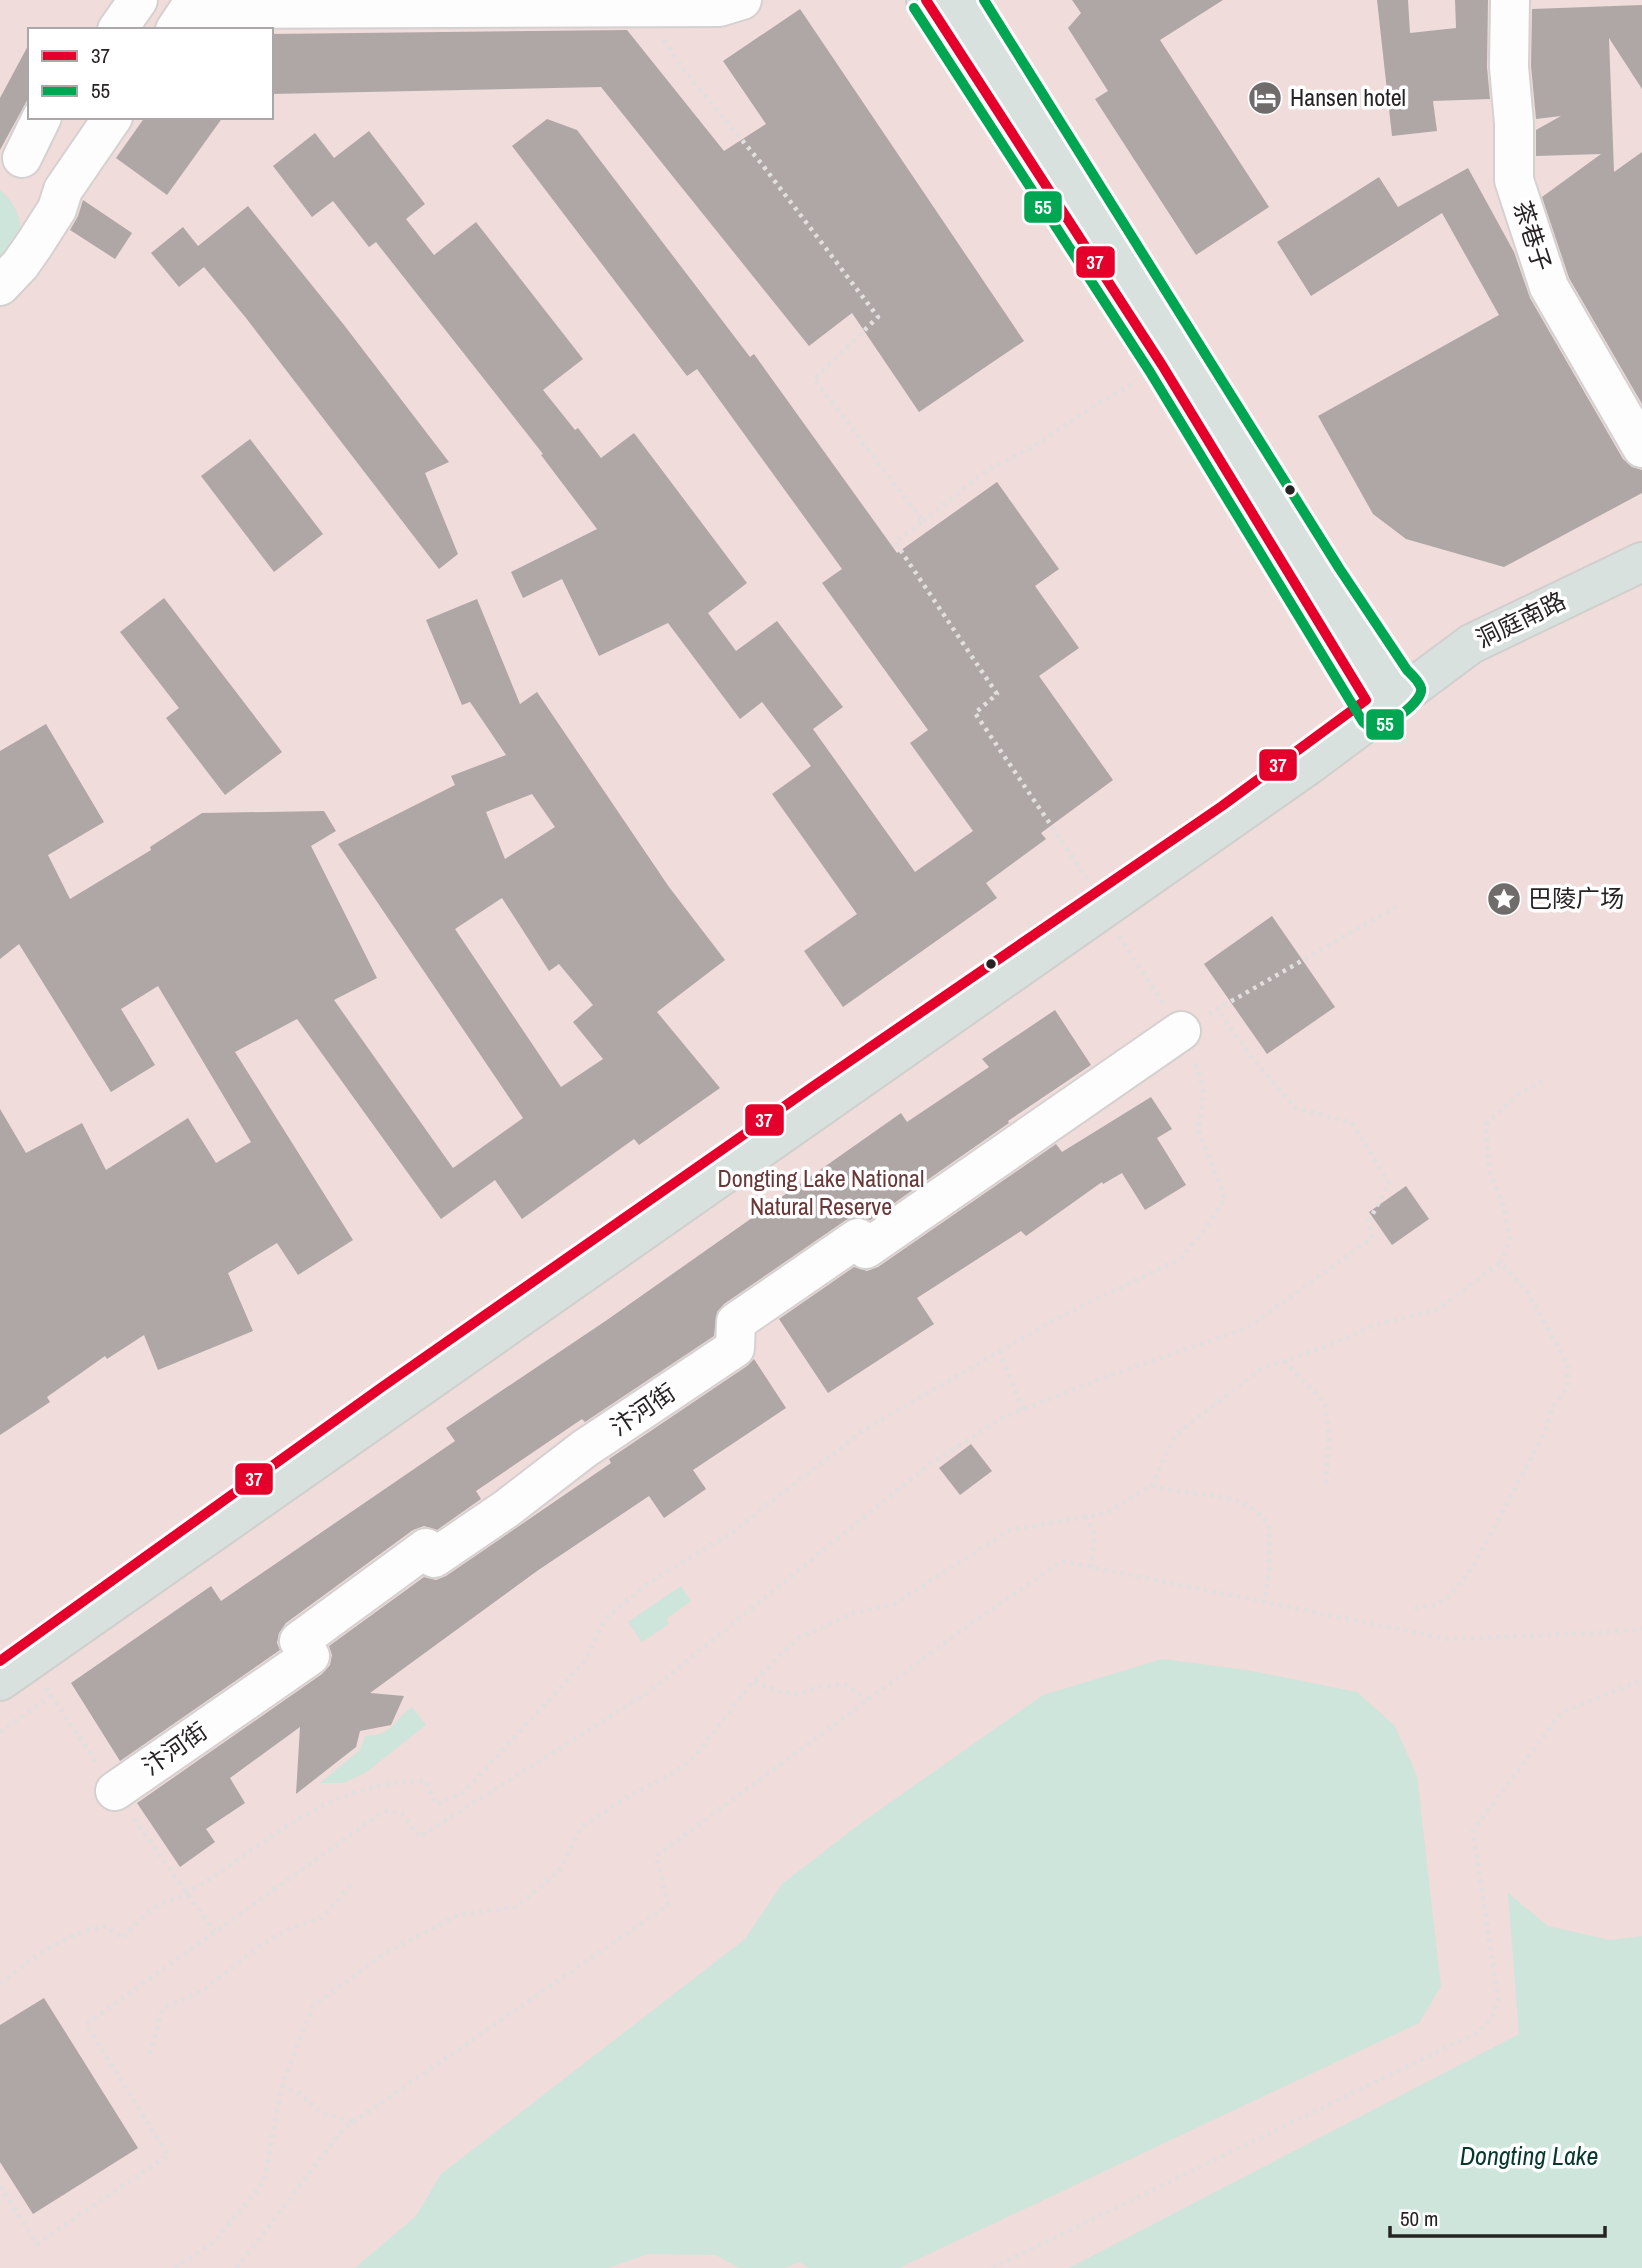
<svg xmlns="http://www.w3.org/2000/svg" width="1642" height="2268" viewBox="0 0 1642 2268" font-family="'Archivo Narrow','Noto Sans SC',sans-serif">
	<style>
		.green { fill: #efdcdb; fill-rule: evenodd }
		.water { fill: #cee5dc }
		.building { fill: #afa7a6; fill-rule: evenodd }
		.lines { fill: none; stroke-linecap: round; stroke-linejoin: round }
		.minor-casing { stroke: #d5d1d0; stroke-width: 42 }
		.major-casing { stroke: #d1cfce; stroke-width: 42 }
		.path { stroke: #e1dfdf; stroke-width: 4.5; stroke-dasharray: 3.5 5; stroke-linecap: butt }
		.minor { stroke: #fefdfd; stroke-width: 38 }
		.major { stroke: #d9e1de; stroke-width: 38 }
		.bus-1-casing { stroke: #fff; stroke-width: 16 }
		.bus-2-casing { stroke: #fff; stroke-width: 16 }
		.bus-1 { stroke: #e4002b; stroke-width: 10 }
		.bus-2 { stroke: #00a651; stroke-width: 10 }
		.bus-dot { fill: #272323; stroke: #fff; stroke-width: 2.5 }
		.labels { text-anchor: middle; stroke-width: 7; stroke-linejoin: round; paint-order: stroke }
		.poi-label { font-size: 24px; fill: #272323; stroke: #fff; text-anchor: start }
		.street-label { font-size: 24px; fill: #272323; stroke: #fff }
		.park-label { font-size: 24px; fill: #693738; stroke: #fff }
		.water-label { font-size: 26px; font-style: italic; fill: #06392c; stroke: #fff }
		.line-badge { stroke: #fff; stroke-width: 2.5 }
		.badge-label { font-size: 19px; text-anchor: middle; font-weight: bold; fill: #fff }
	</style>
	<rect width="100%" height="100%" fill="#f8f3f2"/>
	<path class="green" d="M0 0H1642V2268H0ZM30 30H271V117H30Z"/>
	<g class="water">
		<path d="M0 190C14 201 26 223 17 241 13 249 5 257 0 265Z"/>
		<polygon points="681,1586 691,1601 666,1619 669,1624 642,1642 628,1622"/>
		<polygon points="1162,1659 1247,1670 1357,1692 1395,1726 1417,1776 1441,1986 1419,2023 899,2268 808,2268 800,2262 784,2268 739,2268 716,2255 648,2254 608,2268 355,2268 416,2216 441,2174 745,1939 782,1884 861,1823 1043,1695"/>
		<path d="M412 1707 426 1725 365 1773 343 1783H320L360 1750 365 1736C393 1736 393 1720 412 1707Z"/>
		<polygon points="1508,1893 1548,1926 1610,1940 1642,1936 1642,2268 1069,2268 1519,2034"/>
	</g>
	<g class="building">
		<polygon points="1072,0 1223,0 1160,40 1269,207 1196,255 1095,99 1108,91 1068,28 1081,13"/>
		<polygon points="1377,0 1408,0 1410,33 1456,28 1455,0 1488,0 1487,67 1490,99 1433,101 1437,131 1392,136"/>
		<polygon points="1642,5 1642,89 1609,38 1614,172 1642,152 1642,404 1569,278 1542,197 1601,154 1536,156 1536,130 1561,116 1536,119 1531,66 1532,9"/>
		<polygon points="800,9 1024,341 919,412 852,313 809,346 601,87 271,94 271,34 627,30 724,151 766,124 723,61"/>
		<polygon points="30,42 30,95 0,150 0,98"/>
		<polygon points="145,117 223,117 167,195 116,158"/>
		<polygon points="547,119 577,130 750,357 754,354 897,553 997,482 1059,569 1035,586 1079,648 1039,676 1113,780 1041,833 1046,839 986,883 997,898 843,1007 804,951 857,914 772,794 811,766 762,702 740,719 668,623 599,656 562,579 523,598 511,572 597,529 541,455 543,454 376,242 369,247 333,201 312,217 273,166 315,133 334,158 369,131 425,204 406,219 434,255 476,222 583,359 543,390 575,430 578,428 601,458 634,433 747,583 708,613 736,651 777,621 843,707 813,729 915,872 973,831 910,743 928,730 822,583 842,569 697,369 687,376 512,146"/>
		<polygon points="1468,168 1514,252 1530,298 1623,459 1632,467 1642,470 1642,493 1504,567 1406,539 1373,514 1318,416 1499,315 1442,213 1311,296 1277,242 1379,177 1398,207"/>
		<polygon points="83,200 132,233 115,259 70,230 78,216"/>
		<polygon points="248,206 344,325 449,462 425,473 458,554 439,569 246,318 204,267 179,287 151,253 183,227 198,246"/>
		<polygon points="250,439 323,534 274,572 201,476"/>
		<polygon points="164,598 282,752 225,795 166,718 179,708 120,632"/>
		<path d="M477 599 520 704 537 692 669 887 725 960 657 1012 720 1088 639 1145 634 1139 522 1219 495 1180 441 1219 297 1019 235 1052 353 1240 298 1275 277 1243 228 1273 253 1331 158 1370 144 1335 107 1359 105 1356 47 1397 50 1402 0 1435V1109L26 1153 82 1123 106 1170 188 1118 216 1163 251 1142 158 986 121 1009 155 1065 111 1092 19 944 0 959V751L46 724 104 822 48 855 70 899 151 850 150 847 202 813 324 811 336 831 311 846 377 978 334 1000 453 1168 523 1118 338 844 455 785 451 776 506 755 470 702 462 705 426 620ZM532 794 555 827 505 859 486 812ZM502 898 549 971 559 964 593 1005 573 1022 603 1059 561 1087 455 929Z"/>
		<polygon points="1272,916 1335,1007 1267,1054 1204,964"/>
		<polygon points="1055,1010 1091,1065 1008,1121 1009,1123 870,1220 857,1216 846,1220 724,1304 717,1312 714,1336 585,1422 582,1419 476,1491 481,1499 437,1530 424,1526 413,1530 286,1623 279,1633 277,1643 280,1650 120,1761 71,1683 211,1586 221,1601 455,1441 446,1428 607,1320 901,1113 907,1122 989,1067 982,1059"/>
		<polygon points="1151,1097 1172,1129 1157,1138 1186,1185 1145,1210 1122,1173 1103,1184 1102,1182 1026,1236 1021,1231 917,1298 934,1324 828,1393 779,1319 854,1267 867,1271 878,1267 1056,1144 1062,1152"/>
		<polygon points="1406,1186 1429,1219 1392,1245 1369,1212"/>
		<polygon points="754,1359 786,1408 693,1470 706,1489 664,1518 649,1496 537,1571 370,1693 404,1696 391,1725 360,1731 356,1747 296,1794 300,1727 230,1778 245,1803 206,1829 215,1842 180,1867 137,1803 322,1674 330,1665 332,1655 329,1646 424,1577 436,1580 446,1576 611,1463 609,1459 747,1366"/>
		<polygon points="971,1444 992,1471 960,1495 939,1468"/>
		<polygon points="44,1998 138,2148 33,2214 0,2162 0,2025"/>
	</g>
	<g class="lines">
		<g class="minor-casing">
			<g id="minor">
				<polyline points="1510,0 1509,67 1514,123 1514,180 1549,287 1642,448"/>
				<polyline points="117,30 138,0"/>
				<polyline points="175,30 189,9 719,7 742,0"/>
				<polyline points="22,158 42,117"/>
				<polyline points="0,286 20,265 34,245 57,209 63,190 113,117"/>
				<polyline points="115,1791 310,1656 299,1641 426,1548 434,1558 506,1509 584,1449 735,1348 736,1322 858,1238 866,1249 1181,1031"/>
			</g>
		</g>
		<g class="major-casing">
			<g id="major">
				<polyline points="926,0 1162,365 1375,715"/>
				<polyline points="967,0 1327,576 1396,679 1407,691"/>
				<polyline points="0,1681 1310,764 1471,644 1642,562"/>
			</g>
		</g>
		<g class="path">
			<polyline points="664,40 683,69 761,163 878,317 814,379 923,521 895,542 997,694 975,713 1088,880"/>
			<polyline points="923,521 986,471 1039,443 1092,407 1136,382"/>
			<polyline points="1119,936 1164,1005"/>
			<polyline points="1209,1014 1399,905"/>
			<polyline points="1500,1263 1510,1240 1504,1208 1489,1170 1486,1124 1519,1094 1542,1081"/>
			<polyline points="999,1351 1023,1409"/>
			<polyline points="1284,1361 1325,1403 1329,1435 1326,1487"/>
			<path d="M1152 1485C1182 1496 1218 1491 1247 1505 1255 1509 1262 1518 1269 1524V1572L1265 1602"/>
			<polyline points="1085,1516 1095,1535 1091,1567"/>
			<polyline points="754,1682 781,1692 798,1694 818,1687 844,1684 868,1699"/>
			<polyline points="46,1688 98,1765"/>
			<polyline points="0,1732 51,1696"/>
			<polyline points="134,1819 214,1931"/>
			<path d="M0 1984C33 1957 65 1933 107 1926L122 1938C132 1929 142 1916 153 1909 163 1902 176 1899 187 1893 267 1845 324 1781 426 1781L435 1804 463 1793 585 1661 605 1619 647 1584 731 1533 864 1430 1055 1319 1180 1259 1206 1228 1225 1198 1198 1129 1204 1095 1200 1076 1194 1061"/>
			<polyline points="150,2054 162,2009 205,1989 261,1945 293,1927 322,1918 354,1881"/>
			<polyline points="282,2085 300,2094 320,2112 353,2122"/>
			<polyline points="0,2186 37,2244 168,2155 86,2024 374,1818 386,1811 402,1813 419,1837 647,1693 930,1464 1002,1418 1097,1380 1247,1328 1372,1238 1369,1221 1389,1183 1352,1123 1296,1108 1253,1059 1217,1009"/>
			<polyline points="175,2268 215,2241 264,2182 282,2085 313,2006 385,1953 458,1915 516,1907 559,1871 582,1826 629,1796 672,1774 696,1755 750,1685 798,1638 853,1613 894,1604 1010,1530 1107,1513 1152,1485 1175,1435 1262,1368 1324,1347 1377,1324 1436,1310 1500,1263 1525,1288 1543,1320 1567,1363 1568,1386 1553,1407 1544,1434 1474,1565 1450,1595 1437,1605 1415,1608"/>
			<polyline points="237,2268 343,2129 668,1905 656,1856 969,1625 1062,1561 1448,1639 1597,1633 1642,1629"/>
			<polyline points="992,2268 1476,2033 1491,2019 1498,1999 1473,1830 1562,1712 1642,1680"/>
		</g>
		<use href="#minor" class="minor"/>
		<use href="#major" class="major"/>
		<g class="bus-1-casing">
			<polyline id="bus-1" points="0,1661 382,1387 812,1087 1222,806 1366,700 1162,365 926,0"/>
		</g>
		<g class="bus-2-casing">
			<path id="bus-2" d="M914 8 1150 372 1363 722 1372 729C1384 729 1424 702 1421 688 1419 681 1412 675 1407 670L1339 568 984 0"/>
		</g>
		<use href="#bus-1" class="bus-1"/>
		<use href="#bus-2" class="bus-2"/>
	</g>
	<defs>
		<g id="hotel-disc" transform="scale(1.75)"><circle r="9.5" fill="#706c6b" stroke="#fff"/><path d="M-6-4.5h1.5V1H6V5H4.5V3h-9V5H-6ZM-4 0a1.8 1.8 0 1 1 3.6 0ZM.5 0V-2.5h3Q6-2.5 6 0Z" fill="#fff"/></g>
		<g id="sight-disc" transform="scale(1.75)"><circle r="9.5" fill="#706c6b" stroke="#fff"/><path d="M0-6L1.8-2.2L6-1.7L2.9 1.2L3.7 5.4L0 3.3L-3.7 5.4L-2.9 1.2L-6-1.7L-1.8-2.2Z" fill="#fff"/></g>
	</defs>
	<g fill-rule="evenodd">
		<use href="#hotel-disc" x="1265" y="98"/>
		<use href="#sight-disc" x="1504" y="899"/>
	</g>
	<g class="bus-dot">
		<circle cx="1290" cy="490" r="6"/>
		<circle cx="991" cy="964" r="6"/>
	</g>
	<g class="labels">
		<g class="poi-label">
			<text x="1290" y="106">Hansen hotel</text>
			<text x="1528" y="907">巴陵广场</text>
		</g>
		<g class="street-label">
			<text transform="translate(1532 236) rotate(72)" y="8">茶巷子</text>
			<text transform="translate(1521 620) rotate(-26)" y="8">洞庭南路</text>
			<text transform="translate(643 1410) rotate(-34)" y="8">汴河街</text>
			<text transform="translate(175 1749) rotate(-35)" y="8">汴河街</text>
		</g>
		<g class="park-label">
			<text x="821" y="1187">Dongting Lake National<tspan x="821" dy="28">Natural Reserve</tspan></text>
		</g>
		<g class="water-label">
			<text x="1529" y="2165">Dongting Lake</text>
		</g>
	</g>
	<g class="line-badge">
		<rect x="1023" y="190" width="40" height="34" rx="7" fill="#00a651"/>
		<rect x="1075" y="245" width="41" height="34" rx="7" fill="#e4002b"/>
		<rect x="1365" y="708" width="40" height="33" rx="7" fill="#00a651"/>
		<rect x="1258" y="748" width="40" height="34" rx="7" fill="#e4002b"/>
		<rect x="744" y="1103" width="41" height="34" rx="7" fill="#e4002b"/>
		<rect x="234" y="1462" width="40" height="34" rx="7" fill="#e4002b"/>
	</g>
	<g class="badge-label">
		<text x="1043" y="214">55</text>
		<text x="1095" y="269">37</text>
		<text x="1385" y="731">55</text>
		<text x="1278" y="772">37</text>
		<text x="764" y="1127">37</text>
		<text x="254" y="1486">37</text>
	</g>
	<rect x="28" y="28" width="245" height="91" fill="#ffffff" stroke="#a9a7a7" stroke-width="2"/>
	<rect x="42" y="51" width="35" height="10" fill="#e4002b" stroke="#a9a7a7" stroke-width="2"/>
	<text x="91" y="63" font-size="21" fill="#272323">37</text>
	<rect x="42" y="86" width="35" height="10" fill="#00a651" stroke="#a9a7a7" stroke-width="2"/>
	<text x="91" y="98" font-size="21" fill="#272323">55</text>
	<path d="M1390 2226v10h215v-10" fill="none" stroke="#272323" stroke-width="3.5"/>
	<text x="1400" y="2226" font-size="21" fill="#272323" stroke="#ffffff" stroke-width="5" paint-order="stroke">50 m</text>
</svg>
